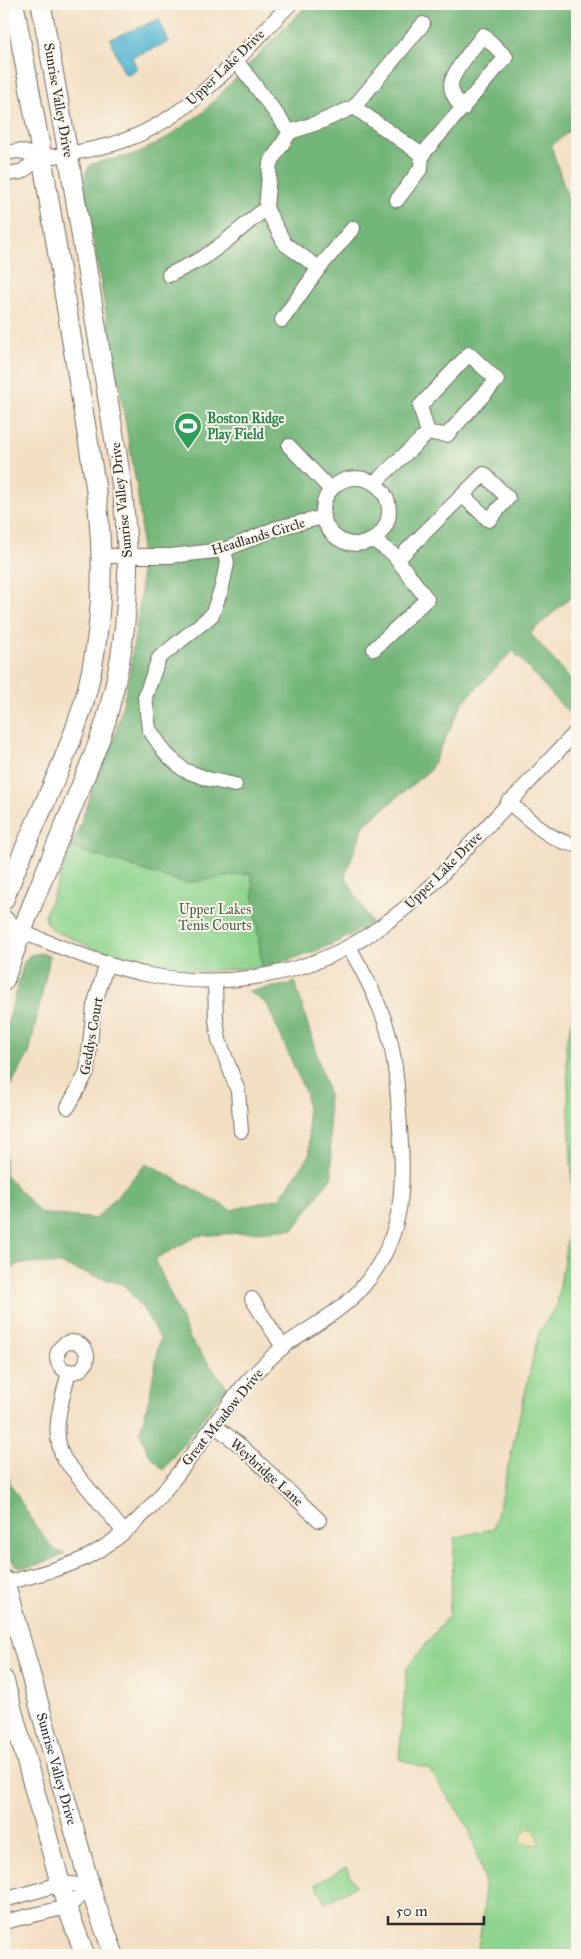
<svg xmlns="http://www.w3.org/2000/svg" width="581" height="1959" viewBox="0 0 581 1959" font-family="'IM FELL Great Primer',serif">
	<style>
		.green { fill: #8fd48e; stroke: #5d805c }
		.forest { fill: #73b679; stroke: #4f7052 }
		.sand { fill: #eeda9e; stroke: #8c8264 }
		.water { fill: #51b4d0; stroke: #3e707e }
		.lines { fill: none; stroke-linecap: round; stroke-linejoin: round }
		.minor-casing { stroke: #716a61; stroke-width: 16 }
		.major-casing { stroke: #716a61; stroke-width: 21 }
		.minor { stroke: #fff; stroke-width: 14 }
		.major { stroke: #fff; stroke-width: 19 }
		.labels { text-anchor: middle; stroke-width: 4; stroke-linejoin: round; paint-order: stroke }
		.street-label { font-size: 14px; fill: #2b2b2b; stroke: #fbf7ec }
		.leisure-label { font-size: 14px; font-weight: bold; fill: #27864d; stroke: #fbf7ec; text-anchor: start }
		.park-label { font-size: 14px; fill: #495e49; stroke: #fbf7ec }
	</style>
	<rect width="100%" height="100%" fill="#fbf7ec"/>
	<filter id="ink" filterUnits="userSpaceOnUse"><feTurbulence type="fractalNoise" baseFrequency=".02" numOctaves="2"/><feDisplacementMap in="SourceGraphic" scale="10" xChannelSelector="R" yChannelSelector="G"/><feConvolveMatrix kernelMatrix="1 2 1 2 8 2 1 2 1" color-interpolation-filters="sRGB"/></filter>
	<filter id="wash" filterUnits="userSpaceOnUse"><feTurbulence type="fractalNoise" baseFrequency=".0096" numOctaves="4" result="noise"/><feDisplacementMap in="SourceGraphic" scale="20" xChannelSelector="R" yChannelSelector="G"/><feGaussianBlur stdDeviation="1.12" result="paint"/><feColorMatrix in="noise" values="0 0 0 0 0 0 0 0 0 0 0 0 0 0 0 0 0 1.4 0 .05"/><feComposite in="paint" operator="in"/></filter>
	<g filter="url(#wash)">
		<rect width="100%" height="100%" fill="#f3e0c4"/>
		<g class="green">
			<polygon points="72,848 185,883 251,872 262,967 206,971 171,968 126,958 93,948 52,930 46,923 45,914"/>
			<polygon points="577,1000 577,1955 477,1955 484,1906 484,1879 469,1828 429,1769 399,1759 407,1668 449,1615 455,1538 494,1528 539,1332 557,1305 573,1201 566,1045"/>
			<polygon points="346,1867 356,1886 326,1903 316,1884"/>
		</g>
		<g class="forest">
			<path d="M308 4H577V125L551 146 577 226V592L530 633 577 687V715L574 719 513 651 463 702 430 770 364 825 345 876 371 923C337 945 301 958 262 967L251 873 185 883 72 848 92 790 113 743 128 683 141 594V522L137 488 84 188C84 178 85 171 91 164L137 154 165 139 202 113Z"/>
			<polygon points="40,953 50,956 29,1054 6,1093 5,1174 40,1213 96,1219 147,1163 231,1210 280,1198 310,1154 306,1094 267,1004 248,991 287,985 295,982 328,1093 332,1176 294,1229 197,1236 155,1259 190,1339 227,1387 163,1470 148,1453 140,1432 150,1395 160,1338 144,1310 124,1285 59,1264 20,1263 4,1274 4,1037 24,962 30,955"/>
			<path d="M4 1461 11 1485 34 1524 54 1549 65 1554C54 1558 28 1571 17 1566 0 1557 4 1480 4 1461Z"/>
		</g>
		<polygon class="sand" points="528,1828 534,1829 539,1840 539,1844 535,1845 522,1843 520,1841 522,1835"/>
		<polygon class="water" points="159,19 169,42 132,57 137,70 125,75 110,39"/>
	</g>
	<g filter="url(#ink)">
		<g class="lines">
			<g class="minor-casing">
				<g id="minor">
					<path d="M423 24 354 107 422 155 506 57 483 35C476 45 451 73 451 85 451 94 457 102 463 109"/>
					<polyline points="235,59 290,132"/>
					<path d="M4 153C8 153 14 151 19 151 26 152 33 156 41 157 52 158 88 150 101 147 182 130 235 60 290 4"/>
					<polyline points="4,174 21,172 42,157"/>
					<polyline points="397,200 421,168 422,155"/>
					<polyline points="266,208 285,244 319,268"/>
					<polyline points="169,275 203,258 226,241 266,208 270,163 290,132 320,122 354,107"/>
					<polyline points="282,320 319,268 353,228"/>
					<polyline points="289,446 331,490"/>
					<circle cx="356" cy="511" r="33"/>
					<polyline points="374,483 428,433 447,435 497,380 469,354 420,406 428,433"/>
					<polyline points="373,540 393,554 427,599 374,649"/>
					<polyline points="224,550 227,563 222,587 212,615 159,658 145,697 149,729 166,754 184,770 208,779 235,785"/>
					<polyline points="102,556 170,556 224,550 277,528 324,517"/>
					<polyline points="397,560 484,474 508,498 489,520 463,496"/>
					<path d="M508 802C529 818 549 842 577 845"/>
					<polyline points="4,917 21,932"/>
					<path d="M4 930 21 932C63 947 106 967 150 975 216 988 291 978 350 946 379 930 404 910 429 888L577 731"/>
					<polyline points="215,981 216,1020 219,1040 238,1091 241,1131"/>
					<polyline points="68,1107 87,1072 94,1006 107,963"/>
					<polyline points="252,1299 283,1347"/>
					<circle cx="72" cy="1357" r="15"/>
					<path d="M69 1371C62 1401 50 1431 64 1459L124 1532"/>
					<polyline points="214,1425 242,1447 319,1520"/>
					<path d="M4 1584C32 1575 61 1570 87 1557 159 1520 195 1443 245 1384 259 1369 274 1353 291 1341 314 1325 339 1312 358 1292 408 1238 404 1181 399 1114 397 1083 395 1052 385 1022 376 996 363 971 349 947"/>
					<polyline points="4,1900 61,1884 73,1884 90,1888"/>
					<polyline points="4,1922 67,1907 90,1888"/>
				</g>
			</g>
			<g class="major-casing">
				<g id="major">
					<path d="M4 900C28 833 64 770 84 702 104 630 105 556 95 483L42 157 14 4"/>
					<path d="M4 981C24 922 48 865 72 808 84 778 98 748 107 717 131 632 132 559 120 473L68 153 41 4"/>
					<path id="s1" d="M4 1580 94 1900 114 1955"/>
					<polyline points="4,1680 67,1907 85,1955"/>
				</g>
			</g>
			<use href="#minor" class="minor"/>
			<use href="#major" class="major"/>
		</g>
	</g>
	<defs>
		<g id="stadium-pin" transform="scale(1.4375)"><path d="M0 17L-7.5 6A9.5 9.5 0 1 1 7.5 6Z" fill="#2e9e5b" stroke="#fbf7ec"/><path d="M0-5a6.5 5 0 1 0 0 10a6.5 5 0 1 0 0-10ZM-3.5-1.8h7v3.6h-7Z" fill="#fff"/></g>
	</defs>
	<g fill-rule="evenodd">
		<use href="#stadium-pin" x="188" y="426"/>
	</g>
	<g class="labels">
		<g class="street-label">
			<text transform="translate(225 67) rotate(-44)" y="5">Upper Lake Drive</text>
			<text transform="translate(59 100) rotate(80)" y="5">Sunrise Valley Drive</text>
			<text transform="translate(121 500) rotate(-96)" y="5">Sunrise Valley Drive</text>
			<text transform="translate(258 536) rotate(-17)" y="5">Headlands Circle</text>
			<text transform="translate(443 870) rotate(-45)" y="5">Upper Lake Drive</text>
			<text transform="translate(91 1036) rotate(-80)" y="5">Geddys Court</text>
			<text transform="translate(222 1417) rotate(-51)" y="5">Great Meadow Drive</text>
			<text transform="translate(267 1472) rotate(42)" y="5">Weybridge Lane</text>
			<text dy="5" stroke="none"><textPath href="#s1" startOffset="196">Sunrise Valley Drive</textPath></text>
		</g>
		<g class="leisure-label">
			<text x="207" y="423">Boston Ridge<tspan x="207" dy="16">Play Field</tspan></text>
		</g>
		<g class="park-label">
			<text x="215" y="914">Upper Lakes<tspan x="215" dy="16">Tenis Courts</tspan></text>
		</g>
	</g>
	<rect width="581" height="1959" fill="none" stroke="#fbf7ec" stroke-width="20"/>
	<path d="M388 1916v8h96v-8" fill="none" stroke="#2b2b2b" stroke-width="2.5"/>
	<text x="396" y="1916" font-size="15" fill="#2b2b2b" stroke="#fbf7ec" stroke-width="4" paint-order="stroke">50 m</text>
</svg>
